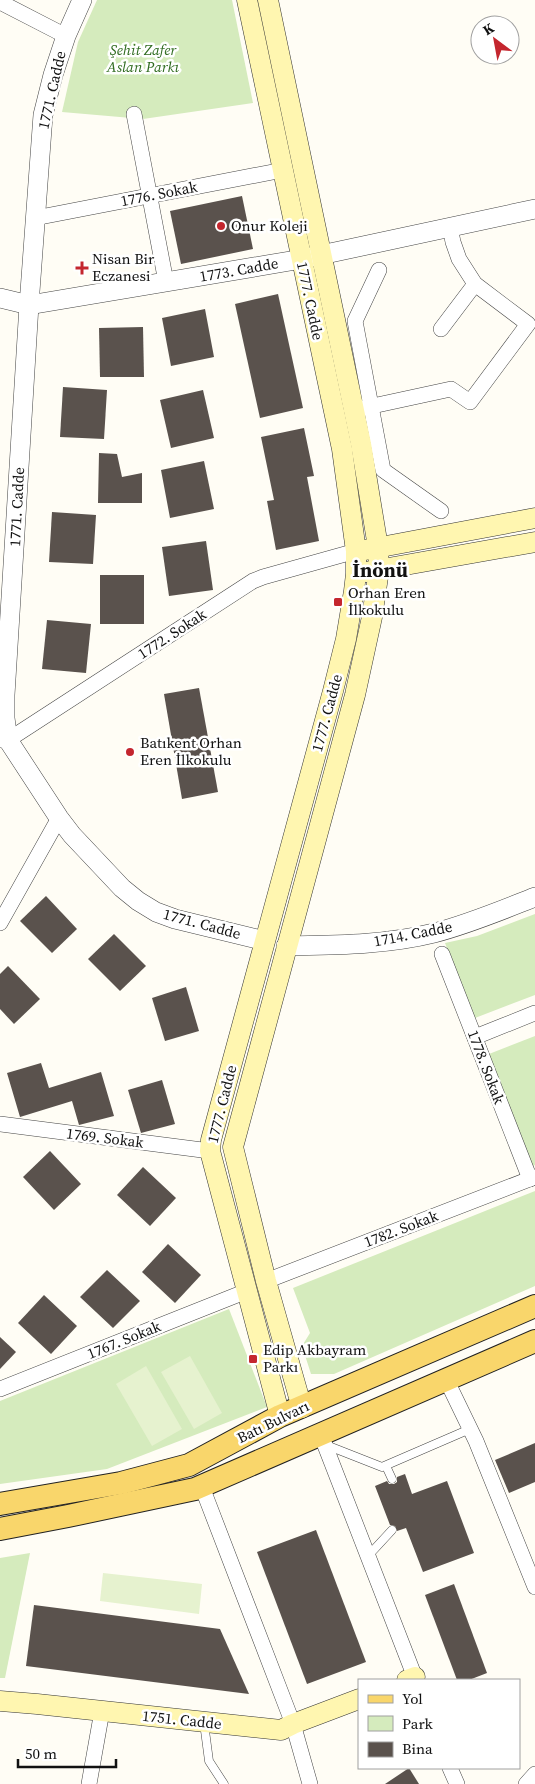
<svg xmlns="http://www.w3.org/2000/svg" width="535" height="1784" viewBox="0 0 535 1784" font-family="'Source Serif 4',serif">
	<style>
		.green { fill: #d5ebbd }
		.pitch { fill: #e6f2cf }
		.building { fill: #5a524d }
		.lines { fill: none; stroke-linecap: round; stroke-linejoin: round }
		.service-casing { stroke: #444; stroke-width: 9 }
		.minor-casing { stroke: #444; stroke-width: 16 }
		.tertiary-casing { stroke: #444; stroke-width: 20 }
		.secondary-casing { stroke: #333; stroke-width: 21 }
		.primary-casing { stroke: #222; stroke-width: 24 }
		.service { stroke: #fff; stroke-width: 8 }
		.minor { stroke: #fff; stroke-width: 15 }
		.tertiary { stroke: #fff; stroke-width: 19 }
		.secondary { stroke: #fff6b0; stroke-width: 20 }
		.primary { stroke: #f9d66b; stroke-width: 22 }
		.poi-dot { fill: #c4262e; stroke: #fff; stroke-width: 2 }
		.labels { text-anchor: middle; stroke-width: 5; stroke-linejoin: round; paint-order: stroke }
		.park-label { font-size: 15px; font-style: italic; fill: #2f6b1f; stroke: #fff }
		.street-label { font-size: 15px; fill: #111; stroke: #fff }
		.poi-label { font-size: 15px; fill: #111; stroke: #fff; text-anchor: start }
		.district-label { font-size: 20px; font-weight: bold; fill: #111; stroke: #fff }
	</style>
	<rect width="100%" height="100%" fill="#fffdf5"/>
	<g class="green">
		<polygon points="97,0 232,0 253,103 143,119 62,112 78,42"/>
		<polygon points="535,914 535,995 475,1018 445,943 477,936"/>
		<polygon points="535,1036 535,1165 533,1166 489,1054"/>
		<polygon points="535,1191 535,1286 334,1374 311,1374 302,1346 310,1333 293,1288"/>
		<polygon points="229,1309 267,1407 107,1469 0,1484 0,1401"/>
		<polygon points="30,1553 5,1678 0,1678 0,1558"/>
	</g>
	<g class="pitch">
		<polygon points="190,1356 222,1413 194,1429 161,1372"/>
		<polygon points="146,1366 182,1429 152,1446 116,1384"/>
		<polygon points="103,1573 202,1584 199,1614 100,1601"/>
	</g>
	<g class="building">
		<polygon points="242,196 253,249 181,264 170,211"/>
		<polygon points="278,294 303,408 260,418 235,304"/>
		<polygon points="205,309 214,357 171,366 162,318"/>
		<polygon points="143,327 144,377 100,377 99,328"/>
		<polygon points="63,387 107,390 104,439 60,437"/>
		<polygon points="203,390 214,438 171,448 160,400"/>
		<polygon points="304,428 314,476 307,477 319,541 276,550 267,501 274,500 261,437"/>
		<polygon points="99,453 117,454 122,477 142,473 142,503 98,503"/>
		<polygon points="204,461 214,509 170,518 161,470"/>
		<polygon points="52,512 96,515 93,564 49,562"/>
		<polygon points="206,541 213,590 169,596 162,547"/>
		<rect x="100" y="575" width="44" height="49"/>
		<polygon points="47,620 91,624 86,673 42,669"/>
		<polygon points="199,688 218,792 182,799 164,694"/>
		<polygon points="46,896 77,929 52,953 20,921"/>
		<polygon points="114,934 146,966 120,991 88,959"/>
		<polygon points="8,966 40,999 14,1024 0,1009 0,974"/>
		<polygon points="186,987 199,1031 165,1041 152,998"/>
		<polygon points="41,1063 49,1088 101,1072 114,1116 79,1125 72,1101 20,1117 7,1073"/>
		<polygon points="162,1080 175,1124 141,1133 128,1090"/>
		<polygon points="50,1151 81,1184 54,1210 23,1177"/>
		<polygon points="143,1167 176,1198 150,1226 117,1195"/>
		<polygon points="168,1244 201,1275 175,1303 142,1272"/>
		<polygon points="107,1270 140,1301 113,1328 80,1297"/>
		<polygon points="44,1295 77,1326 51,1354 18,1323"/>
		<polygon points="0,1337 16,1352 0,1369"/>
		<polygon points="535,1443 535,1482 509,1493 495,1460"/>
		<polygon points="405,1474 412,1494 447,1481 474,1553 423,1572 406,1528 397,1531 395,1526 390,1525 375,1486 387,1481 389,1484 394,1484 397,1482 397,1477"/>
		<polygon points="316,1530 366,1662 307,1684 257,1552"/>
		<polygon points="454,1584 487,1673 469,1680 457,1680 425,1595"/>
		<polygon points="34,1605 220,1629 249,1694 26,1666"/>
		<polygon points="409,1768 419,1784 385,1784"/>
	</g>
	<g class="lines">
		<g class="service-casing">
			<g id="service">
				<polyline points="326,1445 382,1467 470,1429"/>
				<polyline points="386,1466 392,1479"/>
				<polyline points="368,1556 392,1530"/>
				<polyline points="204,1723 209,1761 224,1784"/>
			</g>
		</g>
		<g class="minor-casing">
			<g id="minor">
				<polyline points="0,2 66,36"/>
				<polyline points="134,114 166,282"/>
				<polyline points="35,218 283,170"/>
				<polyline points="379,270 355,321 383,470 441,511"/>
				<polyline points="441,329 475,284"/>
				<polyline points="354,410 451,389 470,402 528,324 475,284 459,259 453,242 450,227"/>
				<polyline points="0,740 8,740 253,581 263,577 356,551"/>
				<polyline points="0,923 59,818"/>
				<polyline points="442,954 530,1179"/>
				<polyline points="475,1037 535,1013"/>
				<polyline points="0,1124 210,1151"/>
				<polyline points="266,1281 535,1177"/>
				<polyline points="446,1379 476,1441 535,1587"/>
				<polyline points="0,1389 247,1291"/>
				<polyline points="321,1435 416,1680"/>
				<polyline points="202,1487 293,1724 310,1784"/>
				<polyline points="450,1768 457,1784"/>
				<polyline points="89,1784 102,1711"/>
				<polyline points="526,1784 535,1774"/>
			</g>
		</g>
		<g class="tertiary-casing">
			<g id="tertiary">
				<polyline points="82,0 66,36 53,75 43,115 29,305 5,695 5,718 8,740 59,818 72,835 122,888 138,901 156,912 175,919 265,941"/>
				<polyline points="0,298 29,305 302,259 535,209"/>
				<path d="M286 946C335 945 386 945 434 933 469 924 502 910 535 897"/>
			</g>
		</g>
		<g class="secondary-casing">
			<g id="secondary">
				<polyline points="247,0 342,449 356,551 356,574 354,591 346,639 333,691 211,1140 210,1151 280,1416"/>
				<polyline points="268,0 361,444 378,547 379,570 372,617 355,695 233,1147 266,1281 302,1408"/>
				<polyline points="365,550 535,518"/>
				<polyline points="366,572 535,542"/>
				<polyline points="407,1680 415,1677"/>
				<polyline points="0,1701 37,1704 281,1730 293,1724 359,1699"/>
			</g>
		</g>
		<g class="primary-casing">
			<g id="primary">
				<polyline points="0,1504 121,1483 189,1465 280,1416 535,1306"/>
				<polyline points="0,1529 68,1516 195,1489 535,1341"/>
			</g>
		</g>
		<use href="#service" class="service"/>
		<use href="#minor" class="minor"/>
		<use href="#tertiary" class="tertiary"/>
		<use href="#secondary" class="secondary"/>
		<use href="#primary" class="primary"/>
	</g>
	<g class="poi-dot">
		<circle cx="221" cy="226" r="5"/>
		<path d="M79.5 260.5h5v5h5v5h-5v5h-5v-5h-5v-5h5z"/>
		<rect x="333" y="597" width="10" height="10" rx="2.5"/>
		<circle cx="130" cy="752" r="5"/>
		<rect x="248" y="1354" width="10" height="10" rx="2.5"/>
	</g>
	<g class="labels">
		<g class="park-label">
			<text x="143" y="55">Şehit Zafer<tspan x="143" dy="17">Aslan Parkı</tspan></text>
		</g>
		<g class="street-label">
			<text transform="translate(52 90) rotate(-77)" y="5">1771. Cadde</text>
			<text transform="translate(159 194) rotate(-11)" y="5">1776. Sokak</text>
			<text transform="translate(239 270) rotate(-10)" y="5">1773. Cadde</text>
			<text transform="translate(310 301) rotate(78)" y="5">1777. Cadde</text>
			<text transform="translate(17 507) rotate(-87)" y="5">1771. Cadde</text>
			<text transform="translate(172 634) rotate(-33)" y="5">1772. Sokak</text>
			<text transform="translate(327 713) rotate(-75)" y="5">1777. Cadde</text>
			<text transform="translate(202 924) rotate(15)" y="5">1771. Cadde</text>
			<text transform="translate(413 934) rotate(-11)" y="5">1714. Cadde</text>
			<text transform="translate(486 1067) rotate(69)" y="5">1778. Sokak</text>
			<text transform="translate(222 1104) rotate(-76)" y="5">1777. Cadde</text>
			<text transform="translate(105 1138) rotate(7)" y="5">1769. Sokak</text>
			<text transform="translate(401 1229) rotate(-21)" y="5">1782. Sokak</text>
			<text transform="translate(124 1340) rotate(-22)" y="5">1767. Sokak</text>
			<text transform="translate(273 1422) rotate(-26)" y="5">Batı Bulvarı</text>
			<text transform="translate(182 1720) rotate(6)" y="5">1751. Cadde</text>
		</g>
		<g class="poi-label">
			<text x="231" y="231">Onur Koleji</text>
			<text x="92" y="264">Nisan Bir<tspan x="92" dy="17">Eczanesi</tspan></text>
			<text x="348" y="598">Orhan Eren<tspan x="348" dy="17">İlkokulu</tspan></text>
			<text x="140" y="748">Batıkent Orhan<tspan x="140" dy="17">Eren İlkokulu</tspan></text>
			<text x="263" y="1355">Edip Akbayram<tspan x="263" dy="17">Parkı</tspan></text>
		</g>
		<g class="district-label">
			<text x="380" y="577">İnönü</text>
		</g>
	</g>
	<rect x="358" y="1679" width="162" height="90" fill="#ffffff" stroke="#a0a0a0"/>
	<rect x="368" y="1695" width="25" height="8" fill="#f9d66b" stroke="#a0a0a0"/>
	<text x="402" y="1704" font-size="15" fill="#111111">Yol</text>
	<rect x="368" y="1716" width="25" height="15" fill="#d5ebbd" stroke="#a0a0a0"/>
	<text x="402" y="1729" font-size="15" fill="#111111">Park</text>
	<rect x="368" y="1742" width="25" height="15" fill="#5a524d" stroke="#a0a0a0"/>
	<text x="402" y="1754" font-size="15" fill="#111111">Bina</text>
	<g transform="translate(495 40) rotate(328)"><circle r="24" fill="#ffffff" stroke="#a0a0a0"/>
	<path d="M0-4L9 19L0 12L-9 19Z" fill="#c4262e"/>
	<text y="-8" font-size="14" font-weight="bold" text-anchor="middle" fill="#111111">K</text>
	</g>
	<path d="M18 1759v8h98v-8" fill="none" stroke="#111111" stroke-width="2.5"/>
	<text x="25" y="1759" font-size="15" fill="#111111" stroke="#ffffff" stroke-width="4" paint-order="stroke">50 m</text>
</svg>
